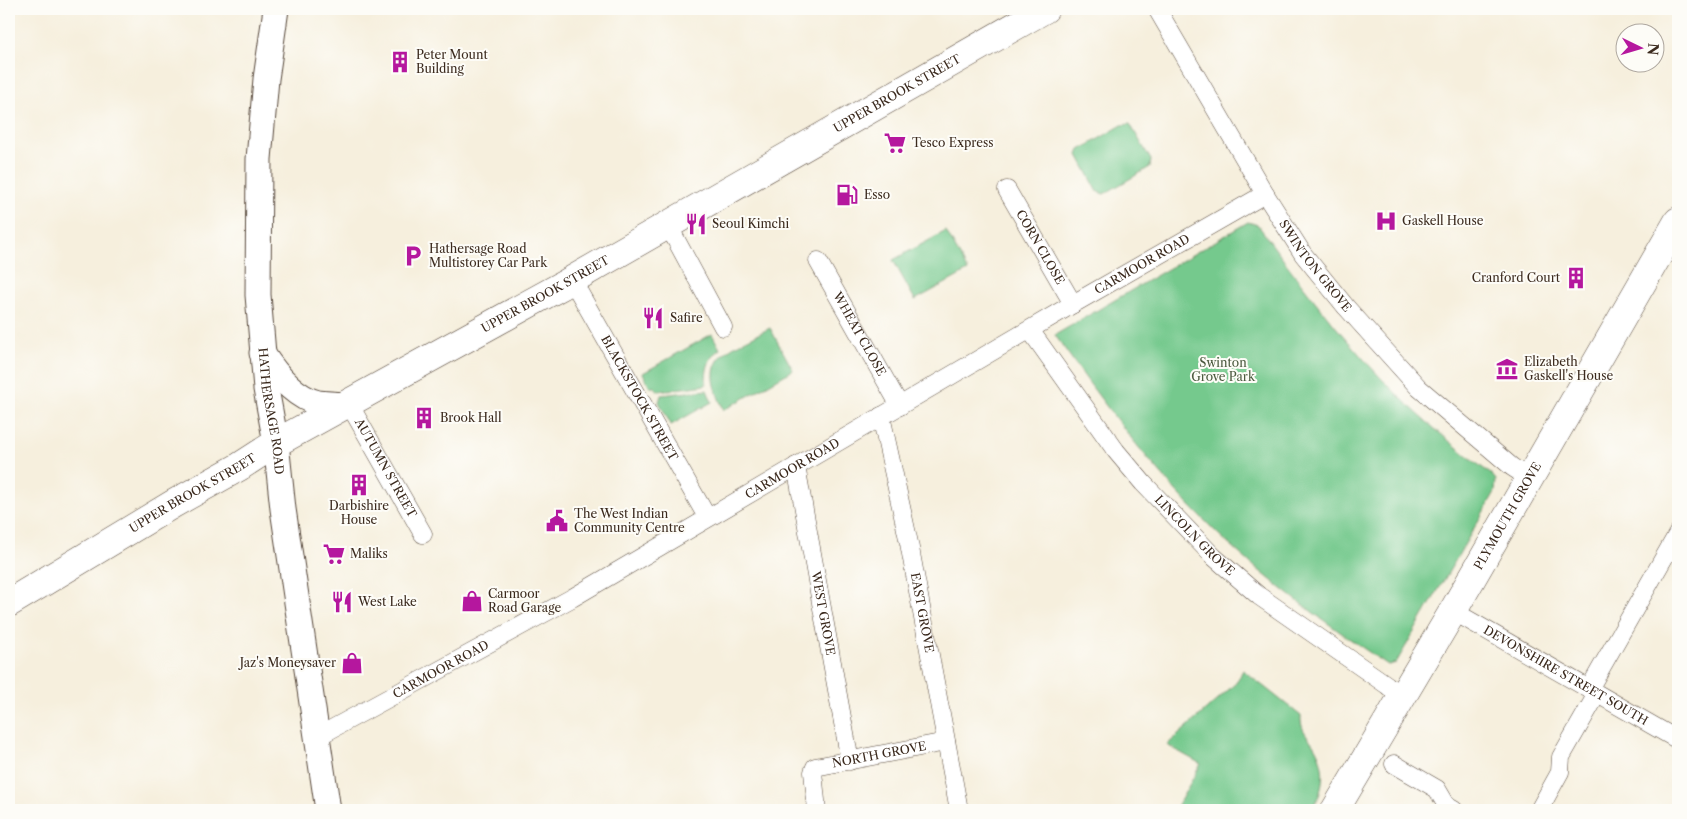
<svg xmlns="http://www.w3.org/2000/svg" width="1687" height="819" viewBox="0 0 1687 819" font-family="'Libre Caslon Text',serif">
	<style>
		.green { fill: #74c98d; stroke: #587a56 }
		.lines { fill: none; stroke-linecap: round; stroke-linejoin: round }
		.street-casing { stroke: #57483b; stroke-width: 19 }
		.secondary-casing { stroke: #57483b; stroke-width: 27 }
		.primary-casing { stroke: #57483b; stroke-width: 29 }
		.highway-casing { stroke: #57483b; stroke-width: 29 }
		.street { stroke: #fff; stroke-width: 18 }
		.secondary { stroke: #fff; stroke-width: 25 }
		.primary { stroke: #fff; stroke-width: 28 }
		.highway { stroke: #fff; stroke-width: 28 }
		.labels { text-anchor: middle; stroke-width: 4; stroke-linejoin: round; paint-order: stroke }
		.poi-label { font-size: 12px; fill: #3b2a1e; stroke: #fdfcf7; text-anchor: start }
		.street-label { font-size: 12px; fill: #3b2a1e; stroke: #fdfcf7 }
		.park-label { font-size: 12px; fill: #4c5a3f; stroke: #fdfcf7 }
	</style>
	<rect width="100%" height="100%" fill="#fdfcf7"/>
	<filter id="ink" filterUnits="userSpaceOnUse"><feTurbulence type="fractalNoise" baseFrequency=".02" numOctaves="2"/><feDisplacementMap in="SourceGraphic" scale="10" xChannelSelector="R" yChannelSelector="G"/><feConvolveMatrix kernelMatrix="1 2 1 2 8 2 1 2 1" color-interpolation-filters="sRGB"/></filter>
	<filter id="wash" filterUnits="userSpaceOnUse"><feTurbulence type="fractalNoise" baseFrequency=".0096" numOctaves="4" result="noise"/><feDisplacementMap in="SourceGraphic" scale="20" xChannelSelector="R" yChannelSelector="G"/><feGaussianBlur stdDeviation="1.12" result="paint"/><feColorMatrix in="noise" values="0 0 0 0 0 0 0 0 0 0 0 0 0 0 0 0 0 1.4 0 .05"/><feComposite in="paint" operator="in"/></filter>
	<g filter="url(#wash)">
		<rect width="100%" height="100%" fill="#f6efdd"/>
		<g class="green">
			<polygon points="1130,124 1151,160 1150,167 1104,194 1098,192 1078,155 1080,150 1122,125"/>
			<path d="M1248 222 1258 225C1296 278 1335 329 1380 377 1414 413 1453 445 1492 475L1496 480 1495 492 1396 663 1388 665C1327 624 1268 582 1215 531 1154 472 1103 404 1055 335Z"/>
			<polygon points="946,231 968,271 915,300 893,260"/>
			<path d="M770 328 793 370 724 410C697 355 728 350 770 328Z"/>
			<path d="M712 334 720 349C707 358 706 371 706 385L659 391 654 387H650L643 373Z"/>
			<polygon points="707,390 712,402 671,425 659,402 661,395"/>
			<path d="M1243 670 1301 716C1300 728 1306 734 1313 744 1327 766 1325 788 1312 810H1175L1201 764 1167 745 1236 683Z"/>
		</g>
	</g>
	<g filter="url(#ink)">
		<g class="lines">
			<g class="street-casing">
				<g id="street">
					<path id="s1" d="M1157 9 1265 194 1303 254 1346 307 1419 388 1512 467 1529 478"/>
					<path id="s2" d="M1007 190 1073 304"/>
					<polyline points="668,225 723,327"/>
					<path id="s3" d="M818 261 900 406"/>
					<path id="s4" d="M572 280 707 517"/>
					<path id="s5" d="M1030 330 1116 451 1143 483 1214 557 1259 596 1387 685 1401 697"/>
					<path id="s6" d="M348 402 423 534"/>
					<path id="s7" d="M881 416 909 543 959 810"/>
					<path id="s8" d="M796 466 850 761"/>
					<path id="s9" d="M1453 611 1678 740"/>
					<polyline points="1589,689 1678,533"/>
					<path id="s10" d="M317 737 572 598 1073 304 1265 194"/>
					<polyline points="1394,764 1437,789 1447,806 1454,810"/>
					<path id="s11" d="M817 810 813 772 815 767 946 742"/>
					<polyline points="1539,810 1560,772 1561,757 1597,694"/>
				</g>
			</g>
			<g class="secondary-casing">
				<g id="secondary">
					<path id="s12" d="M276 9 266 79 259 159 258 295 266 389 276 443 283 509 328 810"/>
					<path d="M262 353C275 373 294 397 318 403 326 404 334 404 342 405"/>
				</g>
			</g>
			<g class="primary-casing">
				<g id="primary">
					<path id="s13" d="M1335 810 1453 611 1678 221"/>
				</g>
			</g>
			<g class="highway-casing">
				<g id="highway">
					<path id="s14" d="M9 603 173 504 239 467 276 443 563 285 1045 9"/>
				</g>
			</g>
			<use href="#street" class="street"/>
			<use href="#secondary" class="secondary"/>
			<use href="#primary" class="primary"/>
			<use href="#highway" class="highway"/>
		</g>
	</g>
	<defs>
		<g id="building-bare" transform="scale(1.725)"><path d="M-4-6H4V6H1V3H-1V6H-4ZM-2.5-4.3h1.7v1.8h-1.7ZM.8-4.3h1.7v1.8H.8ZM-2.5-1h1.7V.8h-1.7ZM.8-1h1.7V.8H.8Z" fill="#b5179e" stroke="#fdfcf7" stroke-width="2.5" paint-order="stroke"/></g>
		<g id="supermarket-bare" transform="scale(1.725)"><path d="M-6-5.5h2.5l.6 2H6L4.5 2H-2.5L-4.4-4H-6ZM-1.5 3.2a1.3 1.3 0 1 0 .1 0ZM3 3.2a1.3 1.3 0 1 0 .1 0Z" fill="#b5179e" stroke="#fdfcf7" stroke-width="2.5" paint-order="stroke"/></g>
		<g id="fuel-bare" transform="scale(1.725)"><path d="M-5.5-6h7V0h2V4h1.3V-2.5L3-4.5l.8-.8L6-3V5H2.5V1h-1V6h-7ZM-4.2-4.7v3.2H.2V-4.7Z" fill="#b5179e" stroke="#fdfcf7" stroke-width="2.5" paint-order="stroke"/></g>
		<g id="hospital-bare" transform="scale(1.725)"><path d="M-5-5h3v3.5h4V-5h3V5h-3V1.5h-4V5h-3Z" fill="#b5179e" stroke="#fdfcf7" stroke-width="2.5" paint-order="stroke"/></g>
		<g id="restaurant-bare" transform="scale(1.725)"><path d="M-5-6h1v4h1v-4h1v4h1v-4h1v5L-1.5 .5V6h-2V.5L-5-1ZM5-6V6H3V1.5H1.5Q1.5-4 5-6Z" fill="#b5179e" stroke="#fdfcf7" stroke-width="2.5" paint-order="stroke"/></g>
		<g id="parking-bare" transform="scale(1.725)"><path d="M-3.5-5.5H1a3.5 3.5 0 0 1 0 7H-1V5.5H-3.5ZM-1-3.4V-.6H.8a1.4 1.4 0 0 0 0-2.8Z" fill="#b5179e" stroke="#fdfcf7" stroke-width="2.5" paint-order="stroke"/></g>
		<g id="museum-bare" transform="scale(1.725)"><path d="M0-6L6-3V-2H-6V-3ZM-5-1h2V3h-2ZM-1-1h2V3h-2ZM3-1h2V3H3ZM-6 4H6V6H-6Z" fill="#b5179e" stroke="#fdfcf7" stroke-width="2.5" paint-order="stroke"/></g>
		<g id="civic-bare" transform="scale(1.725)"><path d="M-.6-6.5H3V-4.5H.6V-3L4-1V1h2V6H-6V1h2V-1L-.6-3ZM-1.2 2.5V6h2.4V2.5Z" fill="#b5179e" stroke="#fdfcf7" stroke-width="2.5" paint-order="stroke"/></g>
		<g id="shop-bare" transform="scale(1.725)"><path d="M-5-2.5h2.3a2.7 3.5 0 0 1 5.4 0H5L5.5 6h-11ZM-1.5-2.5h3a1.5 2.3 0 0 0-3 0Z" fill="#b5179e" stroke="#fdfcf7" stroke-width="2.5" paint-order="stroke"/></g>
	</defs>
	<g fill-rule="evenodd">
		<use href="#building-bare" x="400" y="62"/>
		<use href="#supermarket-bare" x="895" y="143"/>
		<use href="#fuel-bare" x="847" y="195"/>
		<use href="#hospital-bare" x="1386" y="221"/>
		<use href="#restaurant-bare" x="696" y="224"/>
		<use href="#parking-bare" x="413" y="256"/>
		<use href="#building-bare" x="1576" y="278"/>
		<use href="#restaurant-bare" x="653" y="318"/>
		<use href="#museum-bare" x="1507" y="369"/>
		<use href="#building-bare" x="424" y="418"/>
		<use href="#building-bare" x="359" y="485"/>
		<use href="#civic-bare" x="557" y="521"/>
		<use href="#supermarket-bare" x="334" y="554"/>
		<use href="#shop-bare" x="472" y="601"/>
		<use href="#restaurant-bare" x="342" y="602"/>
		<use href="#shop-bare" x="352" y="663"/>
	</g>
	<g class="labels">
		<g class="poi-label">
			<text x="416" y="59">Peter Mount<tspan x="416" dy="14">Building</tspan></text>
			<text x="912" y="147">Tesco Express</text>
			<text x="864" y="199">Esso</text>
			<text x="1402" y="225">Gaskell House</text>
			<text x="712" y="228">Seoul Kimchi</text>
			<text x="429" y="253">Hathersage Road<tspan x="429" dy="14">Multistorey Car Park</tspan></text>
			<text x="1560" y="282" text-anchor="end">Cranford Court</text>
			<text x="670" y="322">Safire</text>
			<text x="1524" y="366">Elizabeth<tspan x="1524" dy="14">Gaskell's House</tspan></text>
			<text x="440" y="422">Brook Hall</text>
			<text x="359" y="510" text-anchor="middle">Darbishire<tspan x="359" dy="14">House</tspan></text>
			<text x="574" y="518">The West Indian<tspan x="574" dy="14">Community Centre</tspan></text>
			<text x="350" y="558">Maliks</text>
			<text x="488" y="598">Carmoor<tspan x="488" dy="14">Road Garage</tspan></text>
			<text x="358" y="606">West Lake</text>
			<text x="336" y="667" text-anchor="end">Jaz's Moneysaver</text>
		</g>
		<g class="street-label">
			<text dy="4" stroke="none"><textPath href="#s14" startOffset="1024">UPPER BROOK STREET</textPath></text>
			<text dy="4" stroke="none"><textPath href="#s2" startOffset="66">CORN CLOSE</textPath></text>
			<text dy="4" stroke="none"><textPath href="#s10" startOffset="951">CARMOOR ROAD</textPath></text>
			<text dy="4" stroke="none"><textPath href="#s1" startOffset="302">SWINTON GROVE</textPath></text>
			<text dy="4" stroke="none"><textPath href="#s14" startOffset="619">UPPER BROOK STREET</textPath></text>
			<text dy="4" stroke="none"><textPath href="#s3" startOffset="84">WHEAT CLOSE</textPath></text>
			<text dy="4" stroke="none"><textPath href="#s4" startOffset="136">BLACKSTOCK STREET</textPath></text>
			<text dy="4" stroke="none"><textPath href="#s12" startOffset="404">HATHERSAGE ROAD</textPath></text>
			<text dy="4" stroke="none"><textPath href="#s6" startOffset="76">AUTUMN STREET</textPath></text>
			<text dy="4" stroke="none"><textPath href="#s10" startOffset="546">CARMOOR ROAD</textPath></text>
			<text dy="4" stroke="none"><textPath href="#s14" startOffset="214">UPPER BROOK STREET</textPath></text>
			<text dy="4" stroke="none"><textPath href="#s13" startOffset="341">PLYMOUTH GROVE</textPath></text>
			<text dy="4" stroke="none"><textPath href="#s5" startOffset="264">LINCOLN GROVE</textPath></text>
			<text dy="4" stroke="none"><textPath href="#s8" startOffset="150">WEST GROVE</textPath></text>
			<text dy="4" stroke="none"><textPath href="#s7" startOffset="201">EAST GROVE</textPath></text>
			<text dy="4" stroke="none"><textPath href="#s10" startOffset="141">CARMOOR ROAD</textPath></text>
			<text dy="4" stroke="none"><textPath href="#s9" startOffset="130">DEVONSHIRE STREET SOUTH</textPath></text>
			<text dy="4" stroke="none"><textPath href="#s11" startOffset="109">NORTH GROVE</textPath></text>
		</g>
		<g class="park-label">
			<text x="1223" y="367">Swinton<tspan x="1223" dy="14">Grove Park</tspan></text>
		</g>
	</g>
	<rect width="1687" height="819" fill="none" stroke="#fdfcf7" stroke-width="30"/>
	<g transform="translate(1640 48) rotate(95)"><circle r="24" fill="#fdfcf7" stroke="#afa8a0"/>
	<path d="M0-4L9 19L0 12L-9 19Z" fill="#b5179e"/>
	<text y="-8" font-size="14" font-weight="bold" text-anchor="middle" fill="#3b2a1e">N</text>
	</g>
</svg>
